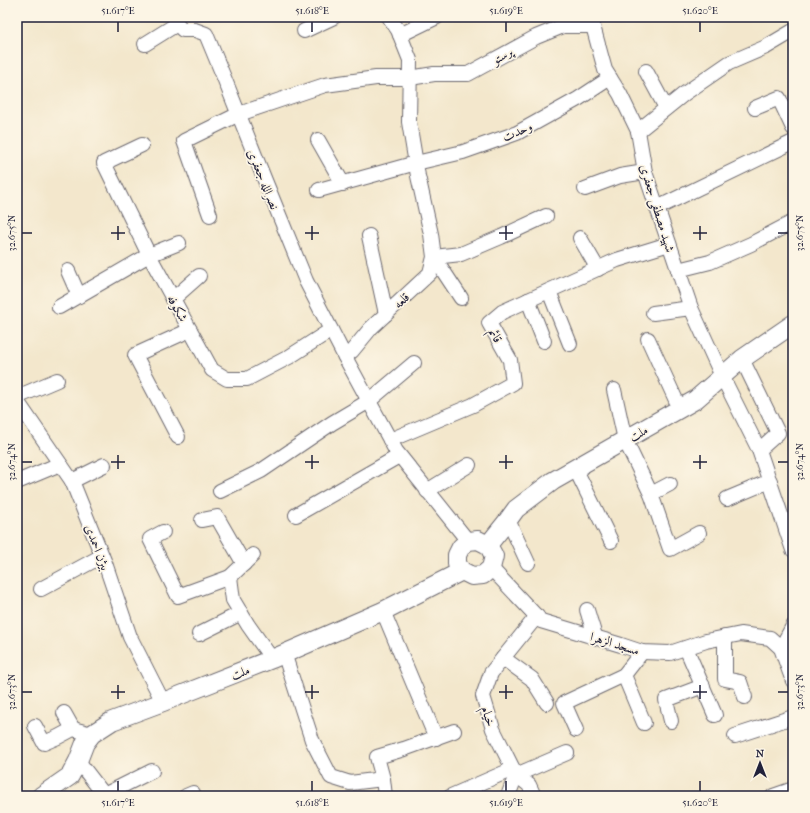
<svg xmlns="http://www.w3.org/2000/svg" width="810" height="813" viewBox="0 0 810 813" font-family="'IM FELL French Canon',Amiri,serif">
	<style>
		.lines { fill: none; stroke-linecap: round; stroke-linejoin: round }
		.minor-casing { stroke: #6b676e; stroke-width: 16 }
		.tertiary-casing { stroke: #6b676e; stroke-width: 20 }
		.minor { stroke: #fff; stroke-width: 14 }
		.tertiary { stroke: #fff; stroke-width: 18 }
		.ticks { fill: none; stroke: #22223b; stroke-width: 1.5 }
		.labels { text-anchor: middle; stroke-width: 3.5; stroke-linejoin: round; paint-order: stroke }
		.street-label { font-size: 13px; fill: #22223b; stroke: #fcf5e5 }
		.neatline { fill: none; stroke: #22223b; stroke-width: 1.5 }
		.ticks-label { font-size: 10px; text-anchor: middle; fill: #22223b }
	</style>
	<rect width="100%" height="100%" fill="#fcf5e5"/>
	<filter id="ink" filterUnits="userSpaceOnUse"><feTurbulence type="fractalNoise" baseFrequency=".025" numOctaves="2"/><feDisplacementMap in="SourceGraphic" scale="8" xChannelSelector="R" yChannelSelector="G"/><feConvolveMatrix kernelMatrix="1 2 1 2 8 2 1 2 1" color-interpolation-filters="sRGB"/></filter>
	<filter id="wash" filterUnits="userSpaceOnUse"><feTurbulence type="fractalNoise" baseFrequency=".012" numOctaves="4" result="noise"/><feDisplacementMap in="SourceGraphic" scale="16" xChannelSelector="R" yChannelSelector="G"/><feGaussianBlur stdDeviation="0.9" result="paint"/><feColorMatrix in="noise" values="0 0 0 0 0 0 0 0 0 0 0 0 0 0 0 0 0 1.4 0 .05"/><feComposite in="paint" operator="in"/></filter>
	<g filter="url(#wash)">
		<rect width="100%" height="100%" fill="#f3e7cc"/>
	</g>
	<g filter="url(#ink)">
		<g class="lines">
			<g class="minor-casing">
				<g id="minor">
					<polyline points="175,17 177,24 183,30 195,30 206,34 225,80 264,178 306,281 345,357 396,451 468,541"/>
					<polyline points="592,17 593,26 605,70 620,94 638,131 645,172 691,308 722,376 759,450 793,550"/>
					<polyline points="304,31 334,17"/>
					<polyline points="400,35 437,17"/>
					<polyline points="145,44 177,24"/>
					<polyline points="646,71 666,108"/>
					<polyline points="755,108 779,98 793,128"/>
					<polyline points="638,131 684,94 729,63 766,47 793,31"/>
					<polyline points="318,140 343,184"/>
					<polyline points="142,145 104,163 149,255 212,370 227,379 247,379 289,357 331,330"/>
					<polyline points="585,189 620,176 645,172"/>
					<polyline points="319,190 416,163 463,152 517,133 578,99 610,78"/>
					<polyline points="657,208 793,142"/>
					<polyline points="210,215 184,141 239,114 286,98 325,85 376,78 410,78 434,74 468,74 536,37 563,26 593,26"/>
					<polyline points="369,236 386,314"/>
					<polyline points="580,238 598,269"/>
					<polyline points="678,270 710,262 751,244 793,222"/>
					<polyline points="68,271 79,296"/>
					<polyline points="549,291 570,344"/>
					<polyline points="461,298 434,257 461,254 501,237 546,216"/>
					<polyline points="173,299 199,276"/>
					<polyline points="528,300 544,341"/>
					<polyline points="59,307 149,255 179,243"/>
					<polyline points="653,313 691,308"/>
					<polyline points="648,339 680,409"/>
					<polyline points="345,357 352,351 371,328 430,273 434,257 431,234 418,176 409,122 410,60 398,30 389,17"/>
					<polyline points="742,359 778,433 759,450"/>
					<polyline points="614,390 625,440 651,494 670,549 699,533"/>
					<polyline points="17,397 57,380"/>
					<polyline points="17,401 72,481 105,563 130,637 163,702"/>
					<polyline points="178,437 135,355 190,330"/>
					<polyline points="390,440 473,405 513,383 510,360 489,323 502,312 617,260 669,244"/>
					<polyline points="575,468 611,541"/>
					<polyline points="72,481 104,465"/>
					<polyline points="17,482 60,464"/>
					<polyline points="220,491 261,471 332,423 369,401 414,363"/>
					<polyline points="427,491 469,465"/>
					<polyline points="651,494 670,484"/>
					<polyline points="727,499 770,481"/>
					<polyline points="296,515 399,456"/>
					<polyline points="202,520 217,517 244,564"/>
					<polyline points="508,520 528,563"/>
					<polyline points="163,532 150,539 178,596 230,577"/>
					<polyline points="253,555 230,577 233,600 248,625 272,659"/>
					<polyline points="491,568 541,621 621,645 642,652 670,653 706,641 741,634 770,638 781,648 793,681"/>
					<polyline points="41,589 102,556"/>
					<polyline points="587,610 595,636"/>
					<polyline points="383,611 436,738"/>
					<polyline points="199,634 241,613"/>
					<polyline points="725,637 725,679 740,682 745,697"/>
					<polyline points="686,648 715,715"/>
					<polyline points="781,648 793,626"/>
					<polyline points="284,653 312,740 331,777 350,783 383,779"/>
					<polyline points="503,658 532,679 547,703"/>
					<polyline points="624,675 644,723"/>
					<polyline points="64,713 73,729"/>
					<polyline points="671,721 666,700 703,686"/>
					<polyline points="35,726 44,743 58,737 73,729 92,734"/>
					<polyline points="576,730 564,703 624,675 642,652"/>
					<polyline points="735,736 793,717"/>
					<polyline points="78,761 105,796"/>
					<polyline points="104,795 152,771"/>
					<polyline points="186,796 193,793"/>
					<polyline points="385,796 383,779 377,757 404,749 454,731"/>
					<polyline points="451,796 513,769"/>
					<polyline points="508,796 516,775 567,753"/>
					<polyline points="534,796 529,785 516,775 493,729 483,696 491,673 537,616"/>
					<polyline points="773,796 793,789"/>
				</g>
			</g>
			<g class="tertiary-casing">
				<g id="tertiary">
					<polygon points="478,540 488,545 494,556 491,568 483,575 472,576 462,571 457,564 457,555 461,547 468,541"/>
					<polyline points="488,545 508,520 516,509 553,481 695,400 742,359 793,324"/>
					<polyline points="41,796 70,776 78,761 85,743 92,734 112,721 163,702 272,659 383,611 462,571"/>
				</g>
			</g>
			<use href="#minor" class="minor"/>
			<use href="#tertiary" class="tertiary"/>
		</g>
	</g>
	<path class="ticks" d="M118 22V32M312 22V32M506 22V32M700 22V32M118 226V240M312 226V240M506 226V240M700 226V240M22 233H32M111 233H125M305 233H319M499 233H513M693 233H707M778 233H788M118 455V469M312 455V469M506 455V469M700 455V469M22 462H32M111 462H125M305 462H319M499 462H513M693 462H707M778 462H788M118 685V699M312 685V699M506 685V699M700 685V699M22 692H32M111 692H125M305 692H319M499 692H513M693 692H707M778 692H788M118 781V791M312 781V791M506 781V791M700 781V791"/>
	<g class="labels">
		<g class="street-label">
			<text transform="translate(502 55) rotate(-30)" y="5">پرستو</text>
			<text transform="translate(517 131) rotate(-24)" y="5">وحدت</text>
			<text transform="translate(264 179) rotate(68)" y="5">نصرالله جعفری</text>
			<text transform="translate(658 208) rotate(73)" y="5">شهید مصطفی جعفری</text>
			<text transform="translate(401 300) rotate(-43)" y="5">قلعه</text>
			<text transform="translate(178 308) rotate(61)" y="5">شکوفه</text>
			<text transform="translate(496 335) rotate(60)" y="5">قائم</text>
			<text transform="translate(638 433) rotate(-30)" y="5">ملت</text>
			<text transform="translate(98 547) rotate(69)" y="5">بیژن احمدی</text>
			<text transform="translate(615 643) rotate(17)" y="5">مسجد الزهرا</text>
			<text transform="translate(240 672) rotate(-21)" y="5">ملت</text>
			<text transform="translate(489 716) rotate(72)" y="5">خیام</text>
		</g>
	</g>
	<rect width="810" height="813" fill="none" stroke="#fcf5e5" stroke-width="44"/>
	<g transform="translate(760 763)" stroke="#fcf5e5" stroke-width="3" paint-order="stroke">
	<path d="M0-3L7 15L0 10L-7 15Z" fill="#22223b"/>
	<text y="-6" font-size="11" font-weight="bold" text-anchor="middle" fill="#22223b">N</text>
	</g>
	<rect x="22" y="22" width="766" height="769" class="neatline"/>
	<g class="ticks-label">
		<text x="118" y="14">51.617°E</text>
		<text x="312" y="14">51.618°E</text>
		<text x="506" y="14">51.619°E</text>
		<text x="700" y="14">51.620°E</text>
		<text transform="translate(11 233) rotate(-90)" y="4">32.675°N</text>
		<text transform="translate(799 233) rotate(-90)" y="4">32.675°N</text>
		<text transform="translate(11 462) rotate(-90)" y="4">32.674°N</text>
		<text transform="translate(799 462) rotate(-90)" y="4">32.674°N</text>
		<text transform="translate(11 692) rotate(-90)" y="4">32.673°N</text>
		<text transform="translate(799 692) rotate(-90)" y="4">32.673°N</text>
		<text x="118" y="806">51.617°E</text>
		<text x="312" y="806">51.618°E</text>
		<text x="506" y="806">51.619°E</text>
		<text x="700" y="806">51.620°E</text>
	</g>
</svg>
